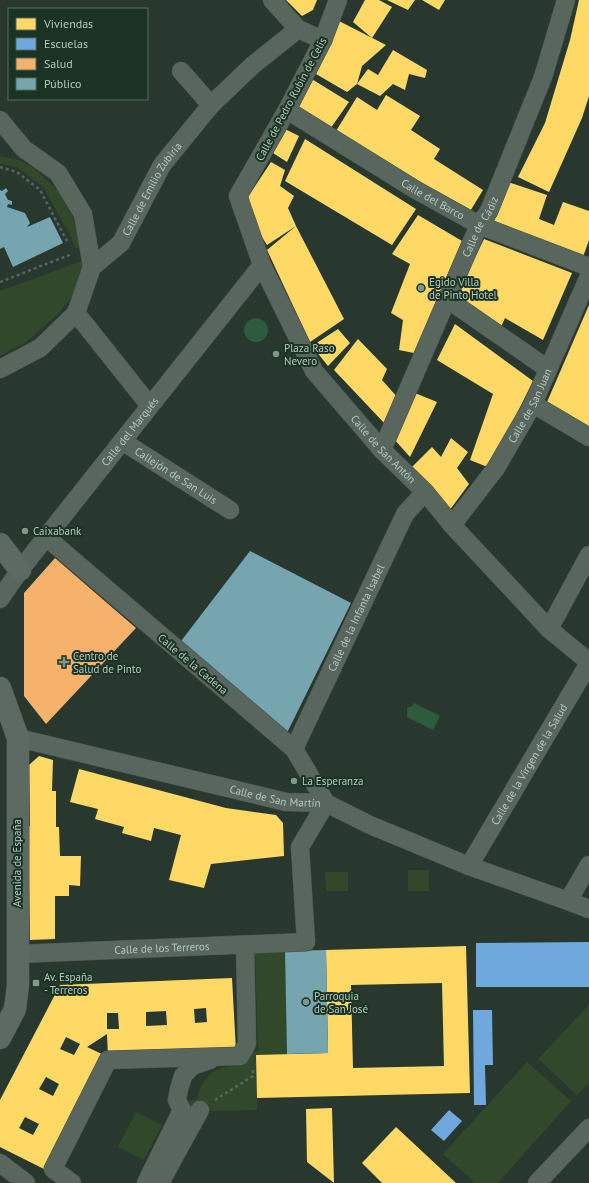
<svg xmlns="http://www.w3.org/2000/svg" width="589" height="1183" viewBox="0 0 589 1183" font-family="'PT Sans',sans-serif">
	<style>
		.green { fill: #32482b }
		.water { fill: #2c5b3e }
		.homes { fill: #ffd966; fill-rule: evenodd }
		.schools { fill: #6fa8dc }
		.health { fill: #f6b26b }
		.public { fill: #76a5af }
		.lines { fill: none; stroke-linecap: round; stroke-linejoin: round }
		.street-casing { stroke: #47524b; stroke-width: 19 }
		.secondary-casing { stroke: #47524b; stroke-width: 23 }
		.path { stroke: #58655d; stroke-width: 2.5; stroke-dasharray: 3 3; stroke-linecap: butt }
		.street { stroke: #58665e; stroke-width: 18 }
		.secondary { stroke: #5c6a62; stroke-width: 22 }
		.poi-dot { fill: #81978a; stroke: #1b3325; stroke-width: 1.5 }
		.labels { text-anchor: middle; stroke-width: 4; stroke-linejoin: round; paint-order: stroke }
		.street-label { font-size: 11px; fill: #b1cabc; stroke: #1b3325 }
		.poi-label { font-size: 11px; fill: #b1cabc; stroke: #1b3325; text-anchor: start }
	</style>
	<rect width="100%" height="100%" fill="#28382e"/>
	<g class="green">
		<polygon points="0,156 19,160 34,168 56,189 69,206 83,247 75,248 71,237 44,188 19,168 0,163"/>
		<polygon points="82,261 82,270 74,294 58,314 26,342 0,356 0,291"/>
		<rect x="408" y="870" width="21" height="21"/>
		<polygon points="325,872 348,872 348,891 326,891"/>
		<path d="M255 951H285L287 1054 256 1055 257 1110 205 1111 192 1108 189 1101 197 1099C203 1073 218 1065 244 1065V1059L249 1052 258 1051Z"/>
		<polygon points="589,1005 589,1083 577,1095 538,1059"/>
		<polygon points="527,1062 571,1101 498,1183 475,1183 443,1154"/>
		<polygon points="136,1112 162,1125 144,1160 118,1147"/>
	</g>
	<g class="water">
		<circle cx="256" cy="330" r="12"/>
		<polygon points="414,703 440,716 433,730 407,717 407,708 412,706"/>
	</g>
	<g class="homes">
		<polygon points="286,0 317,0 313,10 302,16"/>
		<polygon points="365,0 379,0 392,7 372,38 353,22"/>
		<polygon points="387,0 415,0 408,10"/>
		<polygon points="422,0 445,0 439,10"/>
		<polygon points="579,0 589,0 589,96 582,118 549,192 518,177 545,123 570,40"/>
		<polygon points="339,21 386,45 362,66 357,84 347,92 316,74"/>
		<polygon points="393,50 427,70 425,78 409,74 405,90 393,84 380,96 357,84 368,69 378,75"/>
		<polygon points="310,78 349,102 330,129 296,106"/>
		<polygon points="386,95 420,116 411,130 440,149 434,159 483,190 469,213 336,131 357,97 377,110"/>
		<polygon points="283,128 299,136 287,162 273,153"/>
		<polygon points="305,139 416,209 392,245 285,181"/>
		<polygon points="271,162 285,170 280,186 294,196 288,208 296,226 344,319 310,342 267,250 296,226 267,245 242,206"/>
		<polygon points="508,182 547,195 539,219 554,225 563,202 589,211 589,240 583,257 493,224"/>
		<polygon points="418,215 462,241 414,353 399,350 403,320 391,313 410,264 392,254"/>
		<polygon points="484,239 572,273 543,340 505,318 501,327 455,299"/>
		<polygon points="589,305 589,428 547,402"/>
		<polygon points="455,324 533,381 490,468 470,460 493,394 437,360"/>
		<polygon points="338,329 350,343 328,366 312,346"/>
		<polygon points="358,339 387,369 382,380 399,399 386,425 334,370"/>
		<polygon points="415,393 437,402 410,457 394,439"/>
		<polygon points="451,438 468,452 457,468 469,484 449,511 411,468 432,447 441,457"/>
		<polygon points="39,756 53,760 52,791 56,791 56,827 59,827 60,856 81,856 80,886 69,885 69,896 55,896 55,939 30,940 28,826 30,826 29,765"/>
		<polygon points="79,769 226,808 276,815 283,823 284,856 211,864 204,888 169,880 181,835 154,828 151,841 122,833 124,827 95,819 98,809 70,802"/>
		<path d="M466 946 470 1093 257 1098 256 1055 328 1053 326 950ZM442 983 444 1066 353 1068 351 985Z"/>
		<path d="M232 978 236 1051 108 1057 107 1034 87 1047 106 1056 48 1171 0 1147V1100L60 985ZM206 1008 207 1022 195 1023 194 1009ZM166 1011 167 1025 146 1026V1012ZM107 1013H118L119 1029H107ZM66 1037 80 1044 74 1055 60 1049ZM46 1077 59 1084 53 1096 39 1089ZM25 1117 39 1124 33 1135 19 1128Z"/>
		<polygon points="332,1108 334,1183 307,1162 306,1109"/>
		<polygon points="396,1127 456,1183 382,1183 362,1163"/>
	</g>
	<g class="schools">
		<polygon points="589,942 589,987 476,987 476,943"/>
		<polygon points="473,1010 492,1010 493,1065 485,1065 486,1105 474,1105"/>
		<polygon points="449,1110 462,1121 444,1141 431,1130"/>
	</g>
	<polygon class="health" points="55,558 136,628 46,724 24,696 24,593"/>
	<g class="public">
		<polygon points="6,188 8,191 5,194 8,200 12,201 12,205 8,204 7,207 25,213 30,223 27,227 50,217 63,243 13,267 4,247 0,249 0,190 2,191"/>
		<polygon points="250,551 351,603 285,737 178,645"/>
		<polygon points="326,950 328,1053 287,1054 285,951"/>
	</g>
	<g class="lines">
		<g class="street-casing">
			<g id="street">
				<polyline points="272,0 298,29 323,40"/>
				<path id="s1" d="M338 0 323 40 287 110 238 196 262 265 314 371 382 450 425 492 452 525 549 629 589 662"/>
				<polyline points="181,71 211,105"/>
				<path id="s2" d="M287 110 416 190 479 225 589 267"/>
				<polyline points="0,120 24,149 58,173 83,214 92,267"/>
				<polyline points="447,299 548,369"/>
				<polyline points="76,313 150,406"/>
				<path id="s3" d="M0 369 40 348 76 313 92 267 121 243 162 165 211 105 253 65 298 29"/>
				<polyline points="533,404 589,437"/>
				<path id="s4" d="M122 441 230 510"/>
				<path id="s5" d="M382 450 479 225 489 211 543 77 566 0"/>
				<path id="s6" d="M452 525 496 468 533 404 589 276"/>
				<path id="s7" d="M0 599 20 570 262 265"/>
				<polyline points="549,629 589,555"/>
				<path id="s8" d="M18 738 286 802 326 803 370 825 469 866 568 901 589 909"/>
				<path id="s9" d="M294 749 405 514 425 492"/>
				<path id="s10" d="M469 866 589 663"/>
				<polyline points="568,901 589,865"/>
				<path id="s11" d="M17 954 306 942 300 847 326 803 294 749 46 537"/>
				<polyline points="0,1163 26,1183"/>
				<polyline points="72,1183 53,1169 108,1060 240,1056 247,1044 245,945"/>
				<polyline points="146,1183 182,1110 177,1100 179,1089 183,1076 192,1066 210,1060"/>
				<polyline points="160,1183 200,1110"/>
				<polyline points="537,1183 589,1128"/>
			</g>
		</g>
		<g class="secondary-casing">
			<g id="secondary">
				<polyline points="0,544 20,570"/>
				<polyline points="0,688 18,738 18,985 15,1009 0,1038"/>
			</g>
		</g>
		<g class="path">
			<polyline points="0,167 17,172 40,190 67,241"/>
			<polyline points="0,282 72,254"/>
			<polyline points="215,1100 253,1076 253,1070"/>
		</g>
		<use href="#street" class="street"/>
		<use href="#secondary" class="secondary"/>
	</g>
	<g class="poi-dot">
		<circle cx="421" cy="288" r="4"/>
		<circle cx="276" cy="354" r="4"/>
		<circle cx="25" cy="531" r="4"/>
		<path d="M62 656h4v4h4v4h-4v4h-4v-4h-4v-4h4z"/>
		<circle cx="294" cy="781" r="4"/>
		<rect x="32" y="979" width="8" height="8" rx="2"/>
		<circle cx="306" cy="1002" r="4"/>
	</g>
	<g class="labels">
		<g class="street-label">
			<text transform="translate(291 99) rotate(-62)" y="4">Calle de Pedro Rubín de Celis</text>
			<text dy="4" stroke="none"><textPath href="#s3" startOffset="244">Calle de Emilio Zubiria</textPath></text>
			<text dy="4" stroke="none"><textPath href="#s2" startOffset="171">Calle del Barco</textPath></text>
			<text dy="4" stroke="none"><textPath href="#s5" startOffset="244">Calle de Cádiz</textPath></text>
			<text dy="4" stroke="none"><textPath href="#s6" startOffset="143">Calle de San Juan</textPath></text>
			<text dy="4" stroke="none"><textPath href="#s7" startOffset="212">Calle del Marqués</textPath></text>
			<text dy="4" stroke="none"><textPath href="#s1" startOffset="516">Calle de San Antón</textPath></text>
			<text dy="4" stroke="none"><textPath href="#s4" startOffset="64">Callejón de San Luis</textPath></text>
			<text dy="4" stroke="none"><textPath href="#s9" startOffset="145">Calle de la Infanta Isabel</textPath></text>
			<text transform="translate(193 664) rotate(40)" y="4">Calle de la Cadena</text>
			<text dy="4" stroke="none"><textPath href="#s10" startOffset="118">Calle de la Virgen de la Salud</textPath></text>
			<text dy="4" stroke="none"><textPath href="#s8" startOffset="264">Calle de San Martín</textPath></text>
			<text transform="translate(17 863) rotate(-90)" y="4">Avenida de España</text>
			<text dy="4" stroke="none"><textPath href="#s11" startOffset="145">Calle de los Terreros</textPath></text>
		</g>
		<g class="poi-label">
			<text x="429" y="286">Egido Villa<tspan x="429" dy="13">de Pinto Hotel</tspan></text>
			<text x="284" y="352">Plaza Raso<tspan x="284" dy="13">Nevero</tspan></text>
			<text x="33" y="535">Caixabank</text>
			<text x="73" y="660">Centro de<tspan x="73" dy="13">Salud de Pinto</tspan></text>
			<text x="302" y="785">La Esperanza</text>
			<text x="44" y="981">Av. España<tspan x="44" dy="13">- Terreros</tspan></text>
			<text x="314" y="1000">Parroquia<tspan x="314" dy="13">de San José</tspan></text>
		</g>
	</g>
	<rect x="8" y="8" width="140" height="92" fill="#1b3325" stroke="#576f61"/>
	<rect x="16" y="18" width="20" height="12" fill="#ffd966" stroke="#576f61"/>
	<text x="44" y="28" font-size="12" fill="#b1cabc">Viviendas</text>
	<rect x="16" y="38" width="20" height="12" fill="#6fa8dc" stroke="#576f61"/>
	<text x="44" y="48" font-size="12" fill="#b1cabc">Escuelas</text>
	<rect x="16" y="58" width="20" height="12" fill="#f6b26b" stroke="#576f61"/>
	<text x="44" y="68" font-size="12" fill="#b1cabc">Salud</text>
	<rect x="16" y="78" width="20" height="12" fill="#76a5af" stroke="#576f61"/>
	<text x="44" y="88" font-size="12" fill="#b1cabc">Público</text>
</svg>
